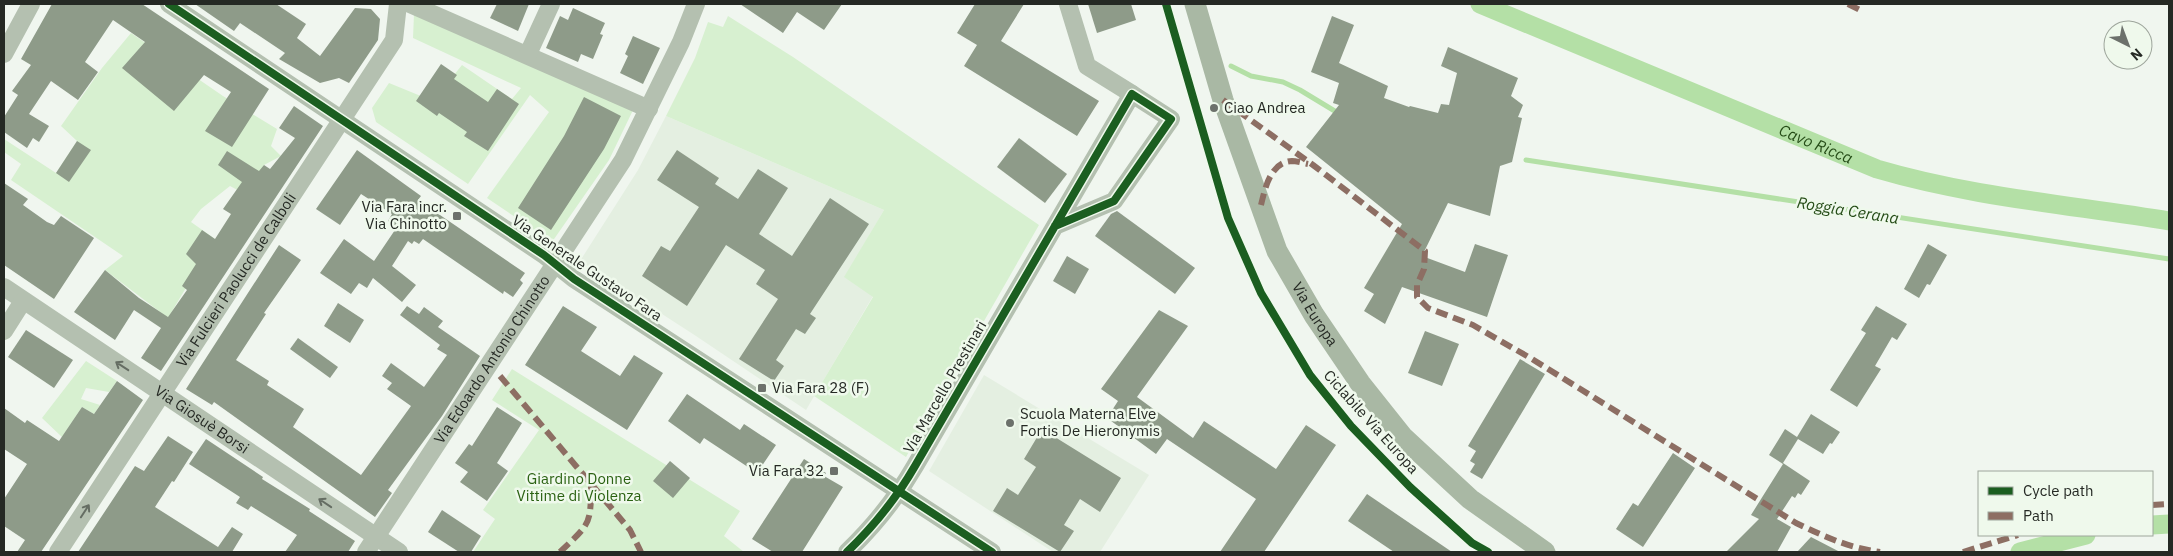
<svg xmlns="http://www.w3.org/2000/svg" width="2173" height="556" viewBox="0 0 2173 556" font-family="'IBM Plex Sans',sans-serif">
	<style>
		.built { fill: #e4efe1 }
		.green { fill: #d7f0d0 }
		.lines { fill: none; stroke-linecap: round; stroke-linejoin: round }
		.stream { stroke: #b4e0a6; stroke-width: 5 }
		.canal { stroke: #b4e0a6; stroke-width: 19 }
		.building { fill: #8e9b89 }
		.minor { stroke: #b4c0b0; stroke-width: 18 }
		.major { stroke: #a9b8a4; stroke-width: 21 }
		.quiet { stroke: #8d6e63; stroke-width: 6; stroke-dasharray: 12 6; stroke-linecap: butt }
		.cycleway-casing { stroke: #eff9ec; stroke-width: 11 }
		.cycleway { stroke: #1b5e20; stroke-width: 8 }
		.oneway { stroke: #656d63 }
		.poi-dot { fill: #6c716b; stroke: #eff9ec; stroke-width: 2 }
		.labels { text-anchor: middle; stroke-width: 5; stroke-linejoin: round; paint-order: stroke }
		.poi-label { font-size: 15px; fill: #252924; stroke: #eff9ec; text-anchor: start }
		.street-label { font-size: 15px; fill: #252924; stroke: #eff9ec }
		.park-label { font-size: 15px; fill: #2b6213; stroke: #eff9ec }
		.water-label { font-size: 16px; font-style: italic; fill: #264d18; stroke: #eff9ec }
	</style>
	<rect width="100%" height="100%" fill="#f0f6ef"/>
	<g class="built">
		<polygon points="666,116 884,210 845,277 873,296 806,410 696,336 580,261 638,170"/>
		<polygon points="984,375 1149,475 1100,552 1053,552 929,471"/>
	</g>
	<g class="green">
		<polygon points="414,14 634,108 609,160 552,242 487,198 549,112 530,95 468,184 376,122 372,108 389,83 433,101 462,65 512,99 521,88 413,38"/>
		<polygon points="728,16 793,57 1039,225 906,457 814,396 873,297 844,277 884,210 666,116 695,58 708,22 723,27"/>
		<polygon points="131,33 223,96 277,129 271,146 281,156 264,165 245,194 230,186 201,209 191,222 215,239 168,318 105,270 123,256 11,180 21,164 4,152 4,139 56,173 77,141 61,126 102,68"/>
		<polygon points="86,361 117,381 109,392 86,388 81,399 100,405 94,414 82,407 62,437 42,418"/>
		<polygon points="512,369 740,511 724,536 744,552 473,552 495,519 483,510 539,430 492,400"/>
	</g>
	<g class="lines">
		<g class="stream">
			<polyline points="1231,66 1251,76 1283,82 1300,90 1338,113"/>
			<polyline points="1526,160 2169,259"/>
		</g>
		<g class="canal">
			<path id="s1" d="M1480 4 1877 169C1972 197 2072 205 2169 221"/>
			<polyline points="2152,525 2169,524"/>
			<polyline points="2020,552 2086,535"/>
		</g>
	</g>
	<g class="building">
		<polygon points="52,4 142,4 269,89 232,147 205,131 231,92 204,75 174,111 122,68 145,42 113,20 85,62 98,72 78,100 51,81 29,114 49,126 39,142 33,138 27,148 4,132 4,117 18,95 12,91 31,65 21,59"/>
		<polygon points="195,4 276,4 306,24 297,38 320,56 355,8 371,9 380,19 378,40 349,83 339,78 320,83 279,59 285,53 240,23 234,31"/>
		<polygon points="497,4 529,4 518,31 490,18"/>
		<polygon points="740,4 842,4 824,30 797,12 783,33"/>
		<polygon points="975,4 1024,4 1001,41 1099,101 1077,136 964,66 977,45 957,33"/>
		<polygon points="1088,4 1131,4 1136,20 1097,33"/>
		<polygon points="573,8 605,23 600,34 603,35 593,59 581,54 578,62 546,48 560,16 568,20"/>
		<polygon points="1332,16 1354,25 1339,63 1388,86 1384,98 1409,107 1410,106 1438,113 1441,104 1449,105 1457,73 1441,66 1448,47 1518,78 1511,96 1523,105 1518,117 1522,118 1512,162 1500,166 1490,216 1448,203 1422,256 1465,272 1475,244 1508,255 1487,317 1402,287 1385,324 1364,311 1374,294 1364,288 1402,224 1306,147 1339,105 1333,103 1339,83 1311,72"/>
		<polygon points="633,36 660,48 643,84 620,73 628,56 625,54"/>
		<polygon points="441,64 457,75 454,79 488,102 497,89 519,104 488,151 464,136 467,132 439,113 437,116 416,101"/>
		<polygon points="584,97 621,116 604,149 551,230 518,208 564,136"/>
		<polygon points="294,106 323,126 161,371 141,358 161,328 134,310 115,340 74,312 105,270 139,298 168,317 187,290 182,286 196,264 186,254 202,230 215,239 231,214 223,209 242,182 218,165 227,151 259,171 264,165 270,169 295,138 279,128"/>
		<polygon points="1019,138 1067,174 1045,203 997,167"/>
		<polygon points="77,141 91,150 69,182 56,173"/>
		<polygon points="357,150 421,196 418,200 525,273 520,280 523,283 513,297 504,291 503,294 423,239 419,244 414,241 412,244 408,241 392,266 416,285 402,302 373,278 367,288 359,283 351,294 320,273 344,239 374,261 397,227 388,221 392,214 361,194 340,225 316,209"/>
		<polygon points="677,150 719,178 715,184 738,199 758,169 788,188 759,234 792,256 830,198 869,224 810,314 816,318 805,334 796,329 776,360 784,366 774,381 739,359 778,299 756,284 765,270 726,245 687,306 642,276 661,246 670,251 699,207 657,180"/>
		<polygon points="4,183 28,199 23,205 47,222 54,225 61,216 94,238 54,299 4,265"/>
		<polygon points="1117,211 1195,268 1175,294 1095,236 1111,214"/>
		<polygon points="1928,244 1947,255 1930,285 1927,284 1919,298 1904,289"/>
		<polygon points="279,245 301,260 264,313 266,314 236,360 269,381 267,385 304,409 293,427 361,475 411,406 387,389 392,383 382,376 391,363 424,387 447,355 437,349 440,345 400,315 407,306 419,314 424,307 443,321 438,327 480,356 442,416 388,490 392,493 375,517 214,402 212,405 186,389"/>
		<polygon points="1067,256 1089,269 1075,294 1053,281"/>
		<polygon points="338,303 364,320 350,343 324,326"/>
		<polygon points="563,306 597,327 581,351 620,376 634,355 663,373 627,430 525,365"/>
		<polygon points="1876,306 1907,324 1897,340 1892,337 1875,366 1881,369 1857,407 1830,390 1866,333 1861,330"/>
		<polygon points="1159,310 1188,326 1137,397 1193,438 1204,421 1276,469 1306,425 1336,445 1264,552 1220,552 1256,499 1167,439 1156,454 1107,418 1118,401 1101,389"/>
		<polygon points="26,330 73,360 54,388 8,357"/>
		<polygon points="1425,331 1459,344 1442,386 1408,373"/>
		<polygon points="298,338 338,367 330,378 290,349"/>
		<polygon points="1520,359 1545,374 1482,479 1470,472 1475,464 1470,461 1476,451 1468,446"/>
		<polygon points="117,381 143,400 41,552 17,552 25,540 4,526 4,499 27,464 4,449 4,408 25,423 27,420 59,441 82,407 94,414"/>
		<polygon points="687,394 740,430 744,424 776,445 757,473 704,438 700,444 668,421"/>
		<polygon points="497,407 522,423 497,463 508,471 487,501 460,482 468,472 455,463 469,444 472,446"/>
		<polygon points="1811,414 1840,432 1832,444 1830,443 1823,454 1798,439 1783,463 1810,481 1801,495 1798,493 1795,498 1792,496 1777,519 1791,527 1777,552 1726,552 1759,519 1751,515 1783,464 1769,455 1785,429 1797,437"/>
		<polygon points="1042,429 1121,478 1100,512 1080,499 1064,525 1074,531 1060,552 993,511 1007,488 1018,495 1036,467 1024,459"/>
		<polygon points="168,436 193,452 174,482 172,481 155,507 218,547 232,527 243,534 232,552 78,552 135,466 144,471"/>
		<polygon points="206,439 263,477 262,479 310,509 309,511 355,541 348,552 285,552 297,535 251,506 248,510 236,503 240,497 189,464"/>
		<polygon points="1673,453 1695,468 1643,547 1616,529 1633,503 1638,506"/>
		<polygon points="804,459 826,473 824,476 843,487 802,552 773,552 752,539"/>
		<polygon points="670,461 690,478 673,498 653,481"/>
		<polygon points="1367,494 1452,552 1394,552 1348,521"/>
		<polygon points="442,510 481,536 471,552 459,552 428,532"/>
		<polygon points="1811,537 1840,552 1797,552"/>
	</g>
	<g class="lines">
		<g class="minor">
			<polyline points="169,4 544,255 574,279 992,552"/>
			<polyline points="410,4 649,109"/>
			<polyline points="1068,4 1087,66 1132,94"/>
			<polyline points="4,54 31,4"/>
			<polyline points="528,54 551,4"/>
			<path id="s2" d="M4 287 399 552"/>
			<polyline points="4,331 23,301"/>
			<path id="s3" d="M58 552 394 40 398 4"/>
			<path id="s4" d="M366 552 623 160 681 42 696 4"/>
			<path d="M847 552C875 525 896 499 915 466L1132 94 1171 119 1114 201 1055 226"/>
		</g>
		<path class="major" id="s5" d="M1195 4 1223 100 1277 251 1314 315 1360 383 1403 437 1470 499 1545 552"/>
		<g class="quiet">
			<polyline points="1848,4 1860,10"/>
			<path d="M1223 100 1313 165 1425 251 1424 269 1417 285V297L1428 308 1473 325 1532 359 1796 523C1826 537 1846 547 1880 552"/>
			<path d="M1261 205C1265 189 1270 162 1292 161 1296 161 1303 163 1308 164"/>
			<polyline points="500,376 630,530 641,552"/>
			<polyline points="2152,505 2169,504"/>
			<path d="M560 552C590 523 591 526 591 483"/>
			<polyline points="1963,552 2018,535"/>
		</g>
		<g class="cycleway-casing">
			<g id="cycleway">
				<polyline points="169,4 544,255 574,279 992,552"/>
				<polyline points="1166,4 1228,218 1261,293 1310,375 1351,426 1410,487 1472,543 1488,552"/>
				<path d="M847 552C875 525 896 499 915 466L1132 94 1171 119 1114 201 1055 226"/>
			</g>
		</g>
		<use href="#cycleway" class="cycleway"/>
	</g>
	<defs><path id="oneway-shaft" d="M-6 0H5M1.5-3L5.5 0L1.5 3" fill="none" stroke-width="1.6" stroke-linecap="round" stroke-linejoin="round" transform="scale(1.25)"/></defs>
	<g class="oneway">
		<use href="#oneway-shaft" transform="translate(122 366) rotate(-147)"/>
		<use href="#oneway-shaft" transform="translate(325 503) rotate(-146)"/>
		<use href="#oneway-shaft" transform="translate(85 511) rotate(-57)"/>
	</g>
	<g class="poi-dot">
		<circle cx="1214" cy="108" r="5"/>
		<rect x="452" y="211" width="10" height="10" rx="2.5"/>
		<rect x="757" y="383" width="10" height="10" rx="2.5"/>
		<circle cx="1010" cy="423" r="5"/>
		<rect x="829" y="466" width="10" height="10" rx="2.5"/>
	</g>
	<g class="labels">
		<g class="poi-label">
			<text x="1224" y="113">Ciao Andrea</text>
			<text x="447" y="212" text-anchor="end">Via Fara incr.<tspan x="447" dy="17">Via Chinotto</tspan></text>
			<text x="772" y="393">Via Fara 28 (F)</text>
			<text x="1020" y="419">Scuola Materna Elve<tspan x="1020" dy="17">Fortis De Hieronymis</tspan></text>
			<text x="824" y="476" text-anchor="end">Via Fara 32</text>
		</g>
		<g class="street-label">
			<text transform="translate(587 268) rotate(34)" y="5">Via Generale Gustavo Fara</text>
			<text dy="5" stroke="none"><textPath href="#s3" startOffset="325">Via Fulcieri Paolucci de Calboli</textPath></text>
			<text dy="5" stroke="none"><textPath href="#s5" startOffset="334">Via Europa</textPath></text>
			<text dy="5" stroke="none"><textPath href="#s4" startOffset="230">Via Edoardo Antonio Chinotto</textPath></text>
			<text transform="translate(945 387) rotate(-60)" y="5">Via Marcello Prestinari</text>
			<text dy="5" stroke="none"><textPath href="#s2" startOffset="238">Via Giosuè Borsi</textPath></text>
			<text transform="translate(1371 422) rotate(48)" y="5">Ciclabile Via Europa</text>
		</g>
		<g class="park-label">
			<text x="579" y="484">Giardino Donne<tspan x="579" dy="17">Vittime di Violenza</tspan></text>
		</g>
		<g class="water-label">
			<text dy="6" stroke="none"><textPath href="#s1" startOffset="364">Cavo Ricca</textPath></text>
			<text transform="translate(1848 210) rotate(9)" y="6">Roggia Cerana</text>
		</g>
	</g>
	<rect width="2173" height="556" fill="none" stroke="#252924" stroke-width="10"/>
	<rect x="1978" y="471" width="175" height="65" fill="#eff9ec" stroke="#9ea69c"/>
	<rect x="1988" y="487" width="25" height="8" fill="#1b5e20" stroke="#9ea69c"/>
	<text x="2023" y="496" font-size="15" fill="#252924">Cycle path</text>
	<rect x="1988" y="512" width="25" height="8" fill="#8d6e63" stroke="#9ea69c"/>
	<text x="2023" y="521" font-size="15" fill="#252924">Path</text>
	<g transform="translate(2128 45) rotate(138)"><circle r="24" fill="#eff9ec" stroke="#9ea69c"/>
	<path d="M0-4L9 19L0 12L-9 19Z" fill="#6c716b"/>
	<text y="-8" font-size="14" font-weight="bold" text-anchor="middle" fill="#252924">N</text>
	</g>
</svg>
